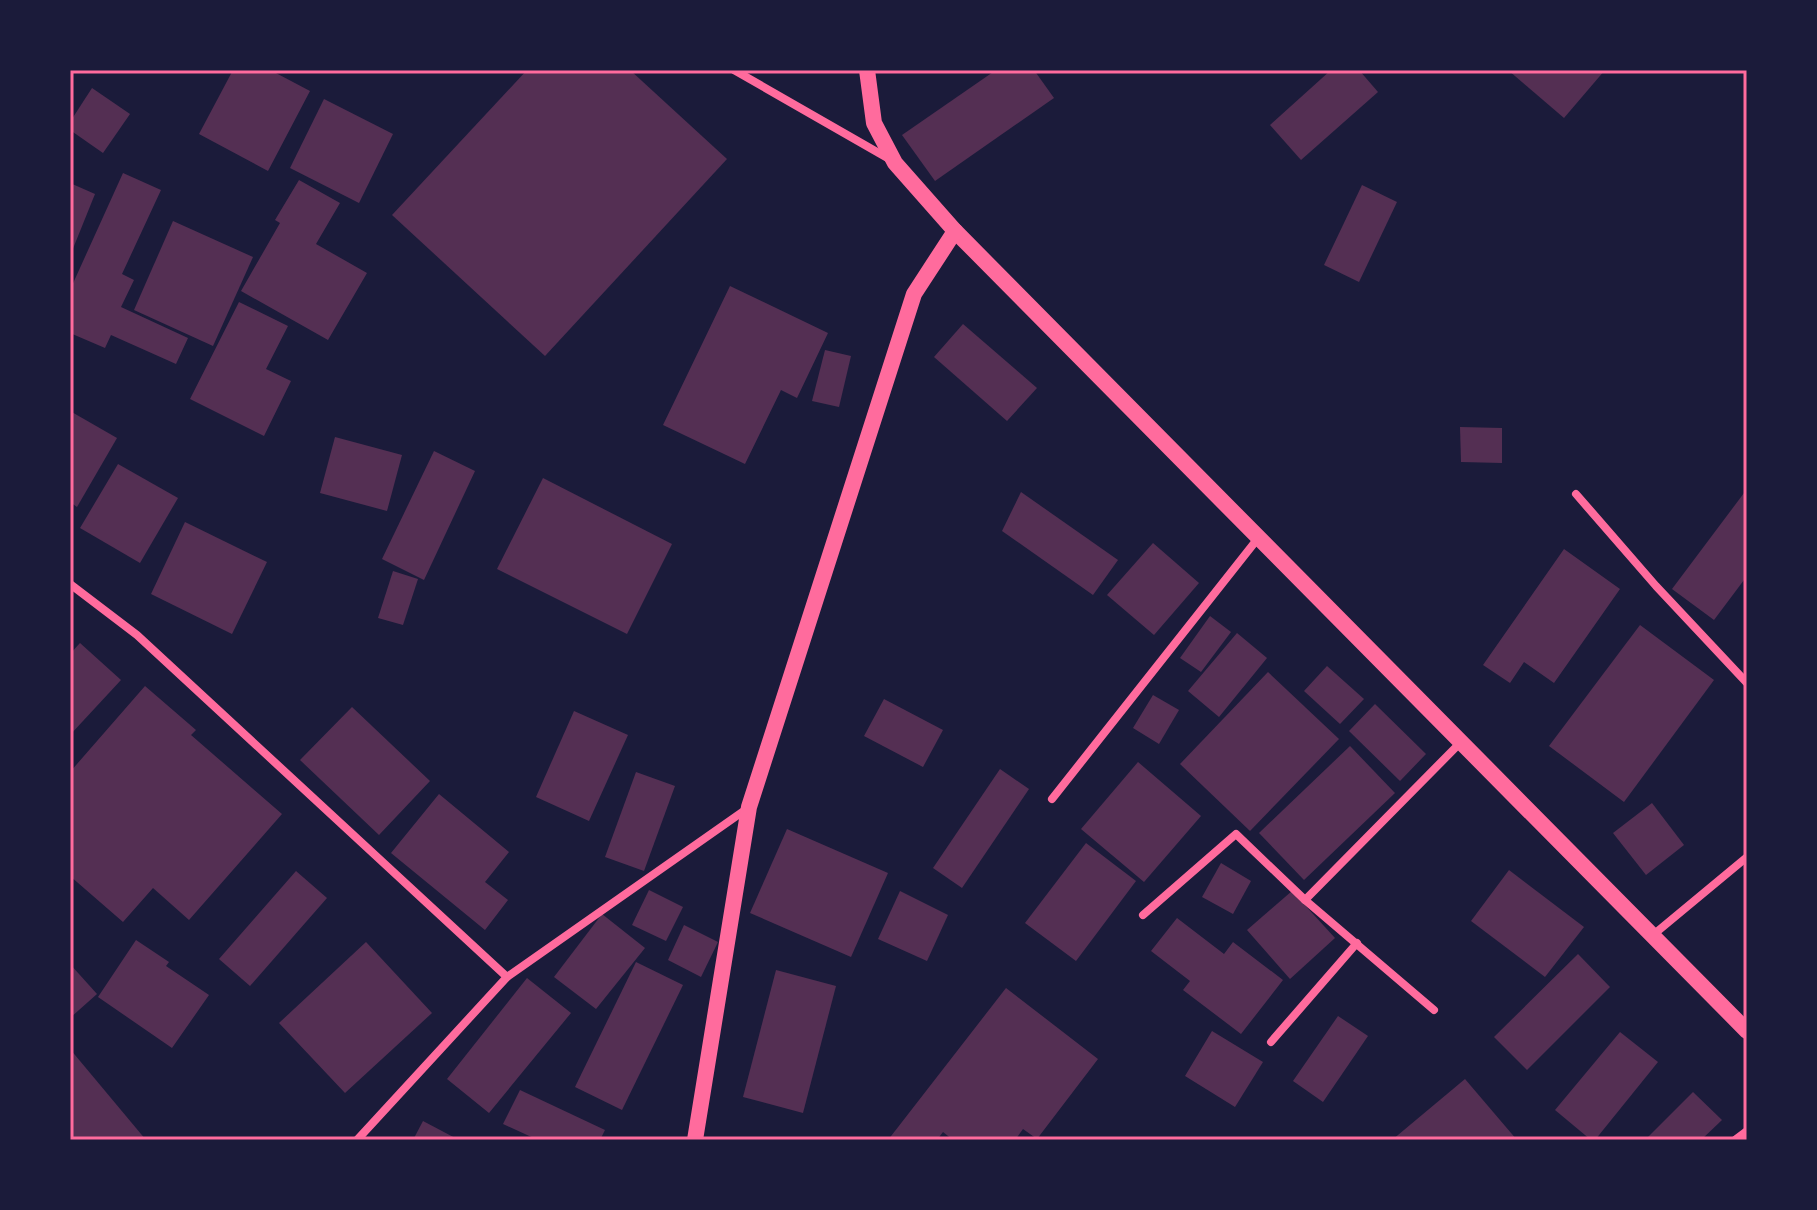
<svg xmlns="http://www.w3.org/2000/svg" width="1817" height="1210" viewBox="0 0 1817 1210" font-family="'Source Sans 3',sans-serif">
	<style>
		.building { fill: #542f53 }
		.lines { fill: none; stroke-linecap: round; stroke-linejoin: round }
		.minor { stroke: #ff6b9d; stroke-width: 8 }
		.secondary { stroke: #ff6b9d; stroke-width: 16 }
		.neatline { fill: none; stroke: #ff6b9d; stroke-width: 3 }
	</style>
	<rect width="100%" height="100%" fill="#1b1b3a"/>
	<g class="building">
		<polygon points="233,70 275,70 274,72 310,91 268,171 199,134"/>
		<polygon points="527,70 630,70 727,159 545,356 392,215"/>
		<polygon points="996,70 1034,70 1054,98 935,181 902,135"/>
		<polygon points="1331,70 1359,70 1378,92 1301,160 1270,125"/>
		<polygon points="1508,70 1605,70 1564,118"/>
		<polygon points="92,88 130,114 103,153 70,130 70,122"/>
		<polygon points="324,99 393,134 359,203 290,168"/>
		<polygon points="123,173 161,190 122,274 134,280 121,307 188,338 176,364 111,335 105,348 70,333 70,290"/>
		<polygon points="299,180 340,203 316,244 367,273 328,340 241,291 280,223 275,220"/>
		<polygon points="70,183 95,194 70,256"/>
		<polygon points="1362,185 1397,202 1359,282 1324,265"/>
		<polygon points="173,221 253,257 213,346 134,310"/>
		<polygon points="730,286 828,333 797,398 781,390 745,464 663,425"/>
		<polygon points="239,302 288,326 266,369 291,381 264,436 190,399"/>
		<polygon points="963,324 1037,388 1007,421 934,357"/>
		<polygon points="825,350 851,356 839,407 812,401"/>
		<polygon points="70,411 117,438 77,507 70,502"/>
		<polygon points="1460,427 1502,428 1502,463 1461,462"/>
		<polygon points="335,437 402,455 387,511 320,493"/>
		<polygon points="434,451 475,471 424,580 382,559"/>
		<polygon points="118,464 178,498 140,563 80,528"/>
		<polygon points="543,478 672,544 627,634 497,569"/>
		<polygon points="1747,489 1747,576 1714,620 1672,589"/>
		<polygon points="1021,492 1118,560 1093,595 1002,531"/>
		<polygon points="185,522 267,562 232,634 151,594"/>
		<polygon points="1153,543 1199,583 1154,635 1107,595"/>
		<polygon points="1564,549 1620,589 1554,683 1524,662 1510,683 1483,665"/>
		<polygon points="393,571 418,579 403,625 378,618"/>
		<polygon points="1210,616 1231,632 1201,672 1180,658"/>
		<polygon points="1640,625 1714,680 1624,802 1549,746"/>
		<polygon points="1237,633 1267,658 1219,717 1188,691"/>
		<polygon points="80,643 121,680 70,735 70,654"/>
		<polygon points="1327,666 1364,699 1340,724 1304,691"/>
		<polygon points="1268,672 1339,739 1250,831 1180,764"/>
		<polygon points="145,686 196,730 191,735 282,814 189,920 153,888 123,922 70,876 70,772"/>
		<polygon points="1153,695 1179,710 1159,744 1133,728"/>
		<polygon points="884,699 943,730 923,767 864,736"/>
		<polygon points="1375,704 1426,754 1400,781 1349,731"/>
		<polygon points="352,707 430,781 379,835 300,760"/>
		<polygon points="574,711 628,735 589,821 536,797"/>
		<polygon points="1350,746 1395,793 1304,880 1259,833"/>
		<polygon points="1138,762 1201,816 1144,882 1081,829"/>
		<polygon points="1000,769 1029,789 962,888 933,868"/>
		<polygon points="636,772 675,786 644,871 605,857"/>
		<polygon points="439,794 509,852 485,882 508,900 485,930 391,853"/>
		<polygon points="1652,803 1684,845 1646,875 1613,833"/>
		<polygon points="787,829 888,873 851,957 750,913"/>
		<polygon points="1086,843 1136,881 1076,961 1025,923"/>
		<polygon points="1221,863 1251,881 1233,914 1202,897"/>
		<polygon points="1509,870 1584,927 1545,977 1471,921"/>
		<polygon points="296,871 327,898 250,986 219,959"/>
		<polygon points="649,890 683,907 666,941 632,925"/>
		<polygon points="900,891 948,915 927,961 878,939"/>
		<polygon points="1292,891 1335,938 1290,979 1247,930"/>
		<polygon points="602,914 645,948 596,1009 554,977"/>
		<polygon points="1177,918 1224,954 1233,942 1283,980 1241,1034 1183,990 1190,981 1151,951"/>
		<polygon points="684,925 718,942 701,977 668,960"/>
		<polygon points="136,940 169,962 166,966 209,995 172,1048 98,997"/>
		<polygon points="366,942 432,1013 345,1093 279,1023"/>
		<polygon points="1578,954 1610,987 1527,1070 1494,1037"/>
		<polygon points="636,962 683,985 622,1110 575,1087"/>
		<polygon points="70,964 97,994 70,1018"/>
		<polygon points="776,970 836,986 803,1113 743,1097"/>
		<polygon points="527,978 571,1013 489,1113 447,1079"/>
		<polygon points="1006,988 1098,1059 1037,1139 1023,1129 1015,1140 953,1140 943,1132 937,1140 888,1140"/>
		<polygon points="1338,1016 1368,1036 1323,1102 1293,1081"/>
		<polygon points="1212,1031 1263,1062 1235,1107 1185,1076"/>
		<polygon points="1620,1032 1658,1062 1595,1140 1591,1140 1555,1110"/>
		<polygon points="70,1049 146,1140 70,1140"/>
		<polygon points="1465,1079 1517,1140 1392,1140"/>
		<polygon points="520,1090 605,1130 600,1140 538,1140 503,1124"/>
		<polygon points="1693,1092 1722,1120 1701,1140 1645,1140"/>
		<polygon points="423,1121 459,1140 413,1140"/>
	</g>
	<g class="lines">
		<g class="minor">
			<polyline points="734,70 891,160"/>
			<polyline points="1576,494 1656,586 1747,683"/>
			<polyline points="70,584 137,635 507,977"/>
			<polyline points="1052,799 1259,537"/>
			<polyline points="1305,900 1434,1010"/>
			<polyline points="1143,915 1236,834 1305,900 1461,742"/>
			<polyline points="1653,935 1747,857"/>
			<polyline points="1271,1042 1357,943"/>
			<polyline points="357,1140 507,977 748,808"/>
			<polyline points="1735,1140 1747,1131"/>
		</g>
		<g class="secondary">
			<polyline points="867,70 874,123 895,163 955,231 1747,1031"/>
			<polyline points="695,1140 749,807 914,294 955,231"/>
		</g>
	</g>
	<rect width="1817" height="1210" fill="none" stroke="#1b1b3a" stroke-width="144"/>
	<rect x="72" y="72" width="1673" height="1066" class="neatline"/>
</svg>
